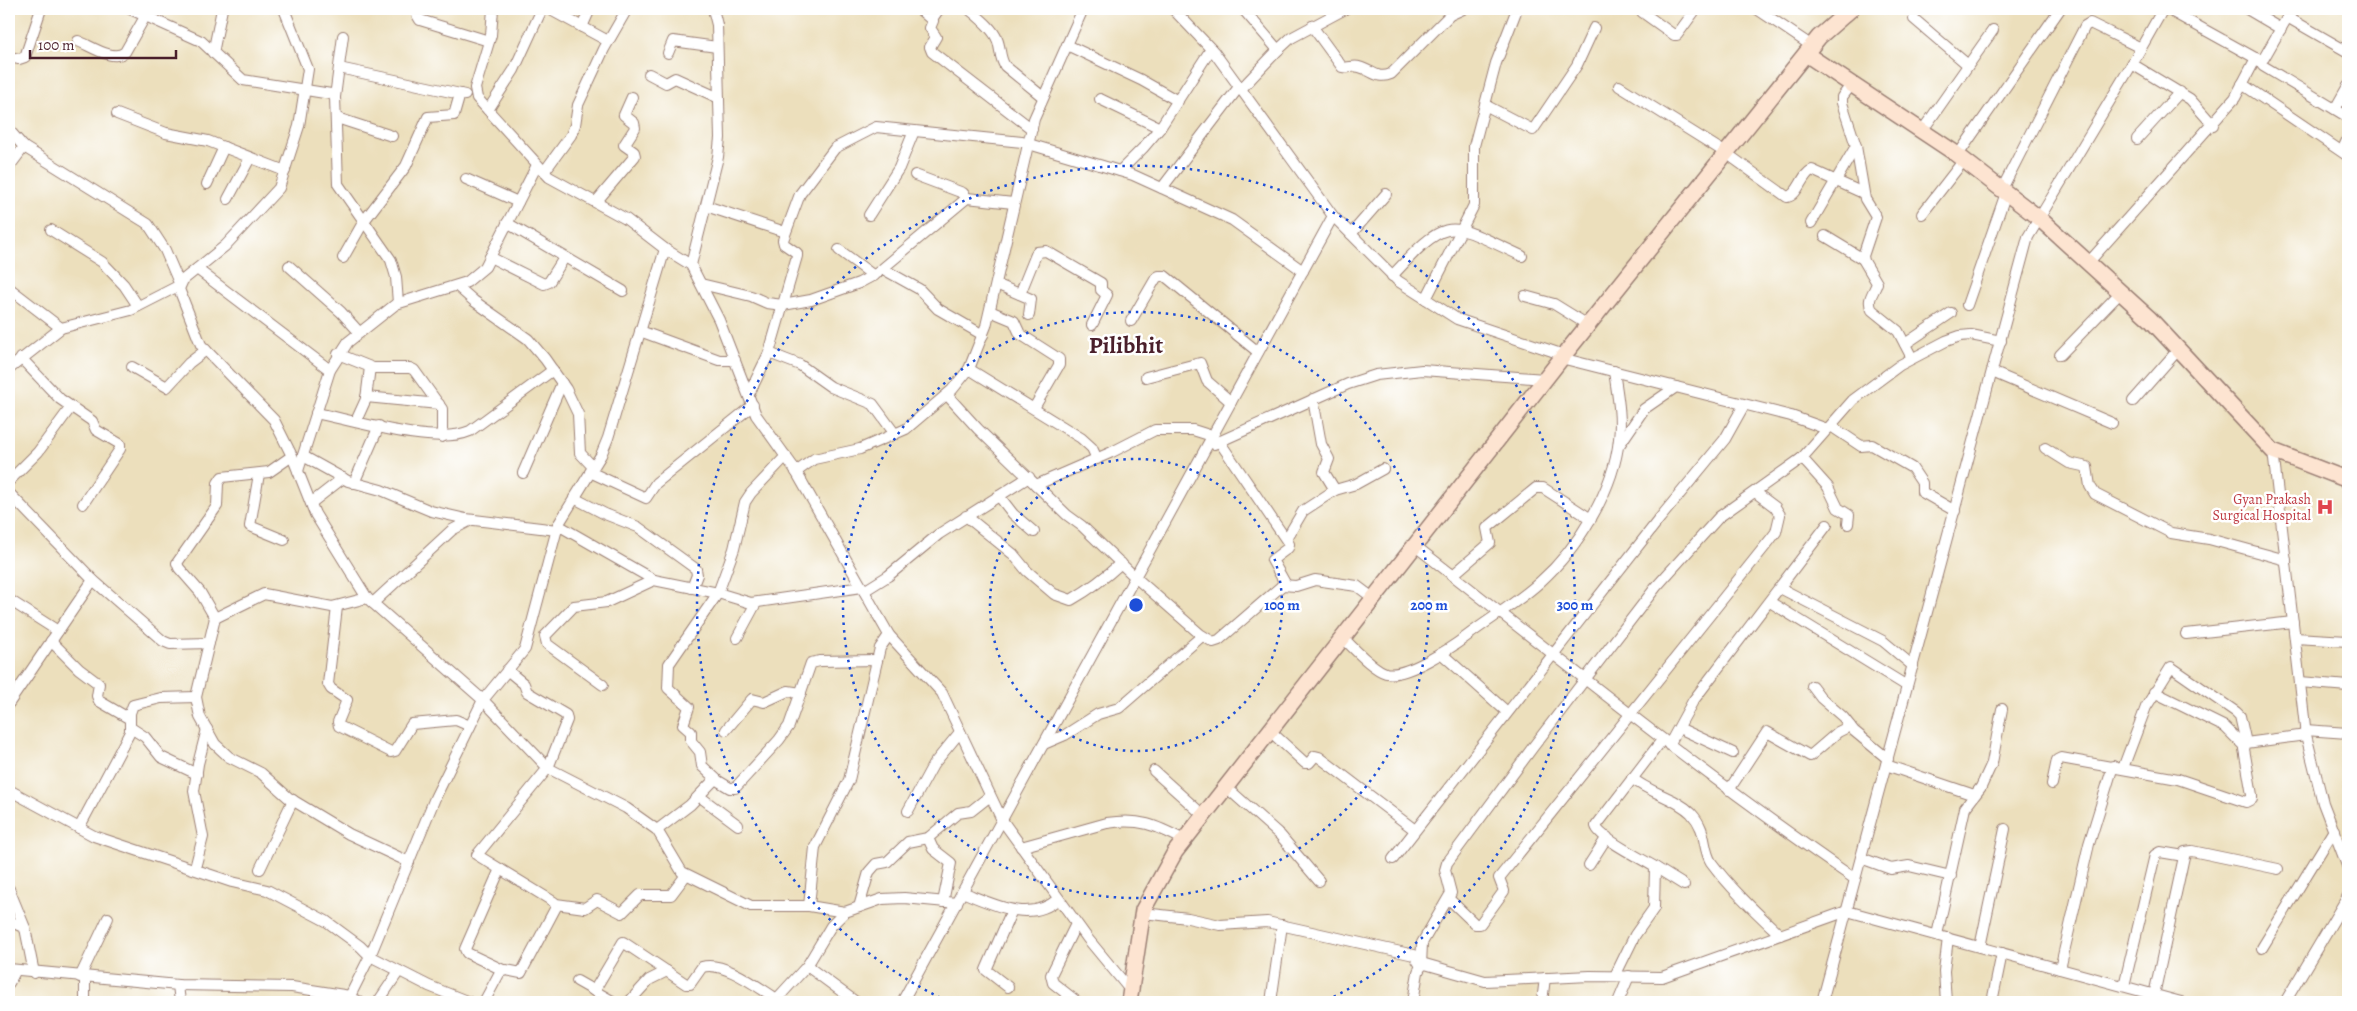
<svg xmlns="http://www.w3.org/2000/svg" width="2357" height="1011" viewBox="0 0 2357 1011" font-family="Alegreya,serif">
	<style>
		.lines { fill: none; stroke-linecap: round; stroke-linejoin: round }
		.street-casing { stroke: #9b7f74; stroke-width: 12 }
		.secondary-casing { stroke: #9b7f74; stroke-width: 18 }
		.street { stroke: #fff; stroke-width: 10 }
		.secondary { stroke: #fde4d1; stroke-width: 15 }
		.ring { fill: none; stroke: #1d4ed8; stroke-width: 2.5; stroke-dasharray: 2.5 5 }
		.labels { text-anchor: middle; stroke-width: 5; stroke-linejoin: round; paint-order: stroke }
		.health-label { font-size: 14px; fill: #be3a42; stroke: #fff; text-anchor: end }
		.town-label { font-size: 24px; font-weight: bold; fill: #4a1f2b; stroke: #fff }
		.centre { fill: #1d4ed8; stroke: #fff; stroke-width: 2.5 }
		.ring-label { font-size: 15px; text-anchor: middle; font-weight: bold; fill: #1d4ed8; stroke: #fff; stroke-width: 5; stroke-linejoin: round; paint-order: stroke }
	</style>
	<rect width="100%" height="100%" fill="#fff"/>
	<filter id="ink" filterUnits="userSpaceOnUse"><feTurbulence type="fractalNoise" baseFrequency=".02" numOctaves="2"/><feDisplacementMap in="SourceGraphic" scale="10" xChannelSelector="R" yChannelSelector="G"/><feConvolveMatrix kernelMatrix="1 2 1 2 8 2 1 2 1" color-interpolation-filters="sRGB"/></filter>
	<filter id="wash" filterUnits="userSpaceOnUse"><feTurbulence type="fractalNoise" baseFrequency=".0096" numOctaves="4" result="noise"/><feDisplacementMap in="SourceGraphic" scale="20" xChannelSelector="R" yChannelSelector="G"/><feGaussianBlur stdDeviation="1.12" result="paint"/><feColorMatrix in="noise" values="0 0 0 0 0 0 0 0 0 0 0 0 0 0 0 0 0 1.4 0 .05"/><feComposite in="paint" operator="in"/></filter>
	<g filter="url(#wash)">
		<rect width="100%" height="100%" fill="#ecdfbc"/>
	</g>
	<g filter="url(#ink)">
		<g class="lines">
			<g class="street-casing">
				<g id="street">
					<polyline points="130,9 201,41 243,80 331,94 335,97 338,184 391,260 396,277 398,303"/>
					<polyline points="284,9 308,69 299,126 279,188 225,246 183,280 179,289 201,345 274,420 292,456 315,514 367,598 483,700 435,798 370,956 347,1002"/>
					<polyline points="418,9 417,15 420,20 489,41"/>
					<polyline points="493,9 491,35 475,88 477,98 549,177 626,219 665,249 691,265 719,320 756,415 794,468 889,635 942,693 1002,820 1088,939 1131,991"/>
					<polyline points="549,9 608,41"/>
					<polyline points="919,9 933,21 930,28 936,37 930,47 932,52 1032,129"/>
					<path d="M969 9C978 17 992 27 997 39 1001 48 999 57 1005 66L1043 97"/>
					<polyline points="1173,9 1214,52 1333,216 1398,281 1457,319 1564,355"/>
					<polyline points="1243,9 1278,50"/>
					<polyline points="1757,9 1812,46"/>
					<polyline points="2167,9 2259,60 2264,58 2292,9"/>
					<polyline points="2247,9 2281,29"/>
					<polyline points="1642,12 1674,35 1677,35 1696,9"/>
					<polyline points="2287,17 2348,52"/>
					<polyline points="932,19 939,9"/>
					<polyline points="1914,19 1968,65"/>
					<path d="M1312 26 1342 67C1349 69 1353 65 1359 67 1372 70 1377 80 1391 74L1450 15 1463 9"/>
					<polyline points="582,27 590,9"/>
					<path d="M78 41C91 46 113 62 125 52L146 15"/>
					<polyline points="1067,45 1141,80 1178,101"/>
					<polyline points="213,53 222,9"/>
					<polyline points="668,53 673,41 717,47"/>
					<polyline points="9,57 19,59 25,57 41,9"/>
					<polyline points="2259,60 2263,66 2348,117"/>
					<polyline points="2132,64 2190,99 2213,125"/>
					<polyline points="339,68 465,95"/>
					<polyline points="649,74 666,83 675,78 719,98"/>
					<path d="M1852 84 1842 97V103L1856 146 1865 199 1876 217 1863 256 1864 261 1877 283C1874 293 1866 299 1872 310L1898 331 1912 358"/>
					<polyline points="2242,84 2348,156"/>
					<path d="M1619 86 1726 153 1787 197C1799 195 1801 175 1812 170L1863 193"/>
					<polyline points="1241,89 1278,50 1291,38 1345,9"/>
					<polyline points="335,97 343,36"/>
					<polyline points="1100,99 1160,128"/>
					<polyline points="1485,105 1533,130 1577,65 1594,28"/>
					<polyline points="2335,109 2348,86"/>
					<polyline points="488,110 514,70 542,9"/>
					<polyline points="117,114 166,133 208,141 285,171"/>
					<polyline points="337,118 392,136"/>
					<polyline points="9,130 24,147 148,224 165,250 180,285 131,310 61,328 9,369"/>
					<polyline points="1922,131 1993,30"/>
					<polyline points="2137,139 2180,92"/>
					<polyline points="2342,151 2348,138"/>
					<polyline points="1958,155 2060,9"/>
					<polyline points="9,167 24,147"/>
					<polyline points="1120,171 1143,148 1160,128 1211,49"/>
					<polyline points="544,172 571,135 575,125 578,105 604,49 627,9"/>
					<polyline points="915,175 963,193 967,198"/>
					<polyline points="466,179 518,202"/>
					<polyline points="207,184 224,147"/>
					<polyline points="1162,188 1239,87"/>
					<polyline points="2002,189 2085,26 2090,23 2094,25 2141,48"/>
					<polyline points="228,199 250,158"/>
					<polyline points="596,202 635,156 634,152 624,145 635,128 634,123 624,115 632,97"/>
					<polyline points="706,206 785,232"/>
					<polyline points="1922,214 1964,160"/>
					<polyline points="869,215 899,168 914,131"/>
					<polyline points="507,223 623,291"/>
					<polyline points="1811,223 1856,146"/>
					<polyline points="51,230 102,262 124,285 138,306"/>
					<polyline points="1351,234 1386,194"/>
					<polyline points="1825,236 1863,259"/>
					<polyline points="665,249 608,438 601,455 558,525 525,649 483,700 548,768 626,808 657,830 682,872 751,906 809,906 845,912 882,899 904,898 957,903"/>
					<polyline points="839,250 874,276"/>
					<polyline points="490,257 544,284 549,282 564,258"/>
					<polyline points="343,258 364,221 406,166 428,117 454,115 460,94"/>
					<polyline points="2088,263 2235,98 2256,58"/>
					<polyline points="691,265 718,157 720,138 717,25 713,9"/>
					<polyline points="289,266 341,312 359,332"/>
					<polyline points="197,269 330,370"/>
					<polyline points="883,269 919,289 938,309 983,335"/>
					<path d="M1392 276C1450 213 1448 222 1522 256"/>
					<polyline points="701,284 751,296 767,303 783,305 811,300 859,283 876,274 967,198 1013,203"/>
					<polyline points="996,284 1031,299 1029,315"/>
					<polyline points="457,286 474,301 528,339 545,359 566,389 578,414 580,453 593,467"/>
					<polyline points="9,288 61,328"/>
					<polyline points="1020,294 1037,252 1046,251 1101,283 1101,290 1107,295 1092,325"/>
					<polyline points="1525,296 1554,304 1588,325"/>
					<polyline points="1426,299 1474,205 1474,146 1496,63 1517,9"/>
					<polyline points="1967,305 2006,193"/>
					<polyline points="990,311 1014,321 1020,334 1059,359 1059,365 1034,408"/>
					<polyline points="1131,321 1156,278 1159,276 1165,276 1258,352"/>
					<polyline points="640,331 719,360 735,360"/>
					<polyline points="1905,344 1951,313"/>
					<polyline points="769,353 800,365 831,387 873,404 895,434"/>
					<polyline points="338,354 373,368 410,368 414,370 442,409 442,437"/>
					<polyline points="2060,355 2121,292"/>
					<polyline points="21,358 60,399 92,421 96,430 120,444 120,449 83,504"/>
					<polyline points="1561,358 1791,416 1827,429"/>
					<polyline points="132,367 167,387 189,363 206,350"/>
					<polyline points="969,369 1081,438 1092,448 1097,459"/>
					<polyline points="1992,372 2112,423"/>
					<polyline points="1146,377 1200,363 1207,381 1231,402"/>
					<polyline points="749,394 769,353 797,256 797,253 784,244 783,240 800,194 835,148 876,127 1022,142 1133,175 1232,220 1303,271"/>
					<polyline points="947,395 978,429 1067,515 1082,526 1135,577 1200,634 1213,642 1219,640 1285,583 1272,560 1288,548 1289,544 1219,441"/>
					<polyline points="366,397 439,404"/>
					<polyline points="1313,399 1321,444 1329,459 1324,472 1335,490"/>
					<polyline points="2133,401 2178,350"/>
					<path d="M316 413C355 421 436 446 470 431L553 370"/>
					<polyline points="356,421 366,399 370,367"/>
					<polyline points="1831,426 1861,446 1872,445 1912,468 1922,483 1922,492 1955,511"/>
					<polyline points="1214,444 1348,384 1376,375 1422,370 1545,379"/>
					<polyline points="1620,444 1644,409 1676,387"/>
					<polyline points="2045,448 2069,463 2087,467 2090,486 2095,494 2171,533 2209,539 2286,560"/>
					<polyline points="2273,451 2306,735 2323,803 2348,868"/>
					<polyline points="292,456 269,472 222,477 218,483 217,506 177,563 179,568 200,592 215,618 196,697 200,717 215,744 229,757 261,773 289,798 349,834 409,862"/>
					<polyline points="303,456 348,481 381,490 431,511 466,519 557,530"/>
					<polyline points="1802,458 1828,487 1838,508 1849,515 1848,524"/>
					<polyline points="298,471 330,370 348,342 396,304 467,282 485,267 537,165"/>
					<polyline points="590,472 646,498 656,483 753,405"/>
					<polyline points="796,472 814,459 860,449 906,429 952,390 969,369 986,326 1034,119 1083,9"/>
					<polyline points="523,473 562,383"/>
					<polyline points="259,474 250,526 284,540"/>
					<polyline points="9,481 38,452 71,407"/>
					<polyline points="354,483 379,426"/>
					<polyline points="1036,485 1112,452 1155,430 1193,430 1212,436"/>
					<polyline points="9,493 93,580 163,641 170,644 209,643"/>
					<polyline points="999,496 1013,514 1034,532"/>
					<polyline points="574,498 605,514 638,527 696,569 697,575 692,588"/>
					<polyline points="311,503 343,478"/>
					<path d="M966 516 1013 554 1027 571 1054 594 1071 600C1090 589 1105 578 1121 563"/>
					<polyline points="558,525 654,580 718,593 751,603 862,587"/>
					<polyline points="1287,538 1303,511 1335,490 1356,484 1383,469"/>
					<path d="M1414 545C1560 659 1703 775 1855 879"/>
					<polyline points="1453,575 1490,543 1487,528 1536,488 1543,488 1591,519"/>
					<polyline points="1282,585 1296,586 1315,580 1357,586 1373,598"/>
					<polyline points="1780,588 1883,641 1913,666"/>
					<polyline points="864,591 888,576 939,534 1029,477"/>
					<polyline points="11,601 58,631"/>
					<polyline points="1770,602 1907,686"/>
					<polyline points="373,603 452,530 471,520"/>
					<polyline points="337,607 328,684 331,689 347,700 338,722 339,726 391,752 395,751 412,724 456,720 470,726"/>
					<polyline points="215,618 264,594 332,607 367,598"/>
					<polyline points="2186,634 2293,622"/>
					<path d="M1342 637C1353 647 1372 669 1386 673 1406 678 1451 648 1467 636 1491 618 1518 602 1540 582 1578 548 1614 490 1619 439 1622 416 1617 393 1614 371"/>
					<polyline points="737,638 756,603"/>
					<polyline points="2295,638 2348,641"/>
					<polyline points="51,641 79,669 99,684 97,696 99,701 130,719"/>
					<polyline points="1442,654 1507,712"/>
					<polyline points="2300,682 2348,686"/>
					<polyline points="603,685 547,644 545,636 574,606 607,602 654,580"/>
					<polyline points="1812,686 1821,698 1843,717 1854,731 1888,759"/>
					<polyline points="2154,692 2225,727 2244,746"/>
					<polyline points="9,703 93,580"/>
					<polyline points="131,728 145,737 161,757 197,774"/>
					<polyline points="1679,728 1733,753"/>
					<polyline points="726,730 752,699 764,702 788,691 801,693"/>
					<polyline points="1269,730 1305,763 1309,763 1315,756 1319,757 1415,830"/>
					<polyline points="2305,730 2348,733"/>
					<polyline points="1044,744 1065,735 1098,714 1119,708 1202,636"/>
					<polyline points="1669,745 1693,701 1827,525"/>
					<polyline points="1886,765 1974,795"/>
					<polyline points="2123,768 2146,707 2171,667 2236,712 2240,716 2246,743"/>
					<polyline points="1154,771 1203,815"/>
					<path d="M1632 778C1649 793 1675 797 1691 813 1708 831 1702 848 1711 862 1731 889 1756 912 1780 935"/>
					<polyline points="716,779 702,766 700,752 691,741 691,732 683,725 689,707 668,688 669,664 718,593 734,549 745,502 751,493 786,456"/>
					<polyline points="2052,784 2057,760 2061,758 2178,779 2246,802 2252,799 2252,795 2244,749 2246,743 2306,735"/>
					<polyline points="1225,786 1280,835 1319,881"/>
					<polyline points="9,790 94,836 232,882 267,890 326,921 360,946 370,956 429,986 469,1002"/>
					<polyline points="1729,790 1767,732 1810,756 1838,732 1850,726"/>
					<polyline points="699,796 738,825"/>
					<polyline points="908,811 933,765 960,732"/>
					<polyline points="79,828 130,732 130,713 133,705 161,698 196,697"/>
					<polyline points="657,830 690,805 715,779 730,788 735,788 779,740 789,726 811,663 820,661 877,660"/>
					<polyline points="928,838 933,849 951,863 943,902"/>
					<path d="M1021 847 1107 823C1140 818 1155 825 1184 840"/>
					<polyline points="1861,858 1891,869 1909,866 1951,876"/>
					<polyline points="1393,859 1660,518 1725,439 1744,405"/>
					<polyline points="1589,865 1607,837"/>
					<polyline points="1655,867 1684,885"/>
					<polyline points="195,868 203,837 194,791 198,764 207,729"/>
					<polyline points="260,869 293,800"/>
					<polyline points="500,869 465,949 467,953 503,970"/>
					<polyline points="9,889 25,928 34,973"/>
					<path d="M962 892C993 904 1030 924 1058 899"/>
					<polyline points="1449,899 1475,924 1480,924 1504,891 1499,878 1770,540 1776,532 1780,515 1775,507 1755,492"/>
					<polyline points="556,904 585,908 597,900 622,913 640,895 671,895 686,875"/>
					<polyline points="809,906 815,847 849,780 880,648 889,635"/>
					<polyline points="859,907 869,872 876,864 887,862 908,842 928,838 958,813 971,811 990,796"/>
					<polyline points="1143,913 1188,918 1220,925 1267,922 1414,955 1421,966"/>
					<polyline points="9,921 25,928"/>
					<polyline points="1937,935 1965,808 1981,787 1992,763 2002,709"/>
					<polyline points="1980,947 2005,829"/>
					<polyline points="2262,948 2334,830"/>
					<polyline points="807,966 856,1002"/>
					<polyline points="1421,966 1422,943 1451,893 1445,870 1447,863 1533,747 1656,587 1719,517 1802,458 1853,400 1900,365 1946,341 1960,336 1971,335 2001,341"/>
					<polyline points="9,969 178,985 292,987 350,996"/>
					<polyline points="2060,969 2089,844 2113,766"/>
					<path d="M1615 976 1635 935 1654 908 1655 867C1642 859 1599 838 1596 826L1662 740"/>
					<polyline points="80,977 108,918"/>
					<polyline points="85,977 85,1002"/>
					<polyline points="577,981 614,1002"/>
					<polyline points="9,983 16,970"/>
					<polyline points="178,985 180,1002"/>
					<polyline points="2124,986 2155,855 2160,852 2184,856"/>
					<polyline points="1008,987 986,970 1012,910"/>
					<path d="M594 991 623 942 686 984H690L702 967C723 960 759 988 777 999"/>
					<polyline points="2154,995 2185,852 2192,851 2278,869"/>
					<polyline points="349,998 361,1002"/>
					<polyline points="1076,1001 1053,983 1051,975 1076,924"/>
					<polyline points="378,1002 399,971"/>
					<polyline points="484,1002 500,972 506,970 521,973 556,907 554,902 477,855 548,768 567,720 566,715 527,692 524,684 507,670"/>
					<polyline points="629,1002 649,980 667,971"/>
					<polyline points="774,1002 807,966 831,926 845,912"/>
					<polyline points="902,1002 1333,216"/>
					<polyline points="1271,1002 1282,925"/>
					<polyline points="1413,1002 1418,972 1421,966 1425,964 1485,981 1590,976 1662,977 1847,911 2181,1002"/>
					<polyline points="1542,1002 1545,978"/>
					<polyline points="1618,1002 1629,976"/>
					<polyline points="1822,1002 2028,237 2132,64 2163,9"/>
					<polyline points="1946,1002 1944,971 1948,938"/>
					<polyline points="1992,1002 2002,953"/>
					<polyline points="2285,1002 2348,896"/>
				</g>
			</g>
			<g class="secondary-casing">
				<g id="secondary">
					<polyline points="1806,54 1952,151 2040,219 2150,319 2273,451 2348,480"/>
					<polyline points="1129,1002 1143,910 1175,852 1564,355 1819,37 1851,9"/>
				</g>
			</g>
			<use href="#street" class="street"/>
			<use href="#secondary" class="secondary"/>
		</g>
	</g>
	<g class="ring">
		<circle cx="1136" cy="605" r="146"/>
		<circle cx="1136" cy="605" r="293"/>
		<path d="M947 1001A439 439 0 1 1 1325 1001"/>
	</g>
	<defs>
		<g id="hospital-bare" transform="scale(1.35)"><path d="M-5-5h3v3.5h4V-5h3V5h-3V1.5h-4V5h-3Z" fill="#e0444e" stroke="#fff" stroke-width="2.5" paint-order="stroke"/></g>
	</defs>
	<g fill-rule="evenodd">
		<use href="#hospital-bare" x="2325" y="507"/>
	</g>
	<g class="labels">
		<g class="health-label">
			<text x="2311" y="504">Gyan Prakash<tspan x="2311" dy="16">Surgical Hospital</tspan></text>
		</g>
		<g class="town-label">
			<text x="1126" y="353">Pilibhit</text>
		</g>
	</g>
	<circle cx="1136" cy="605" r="8" class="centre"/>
	<g class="ring-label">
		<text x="1282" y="610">100 m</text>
		<text x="1429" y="610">200 m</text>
		<text x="1575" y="610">300 m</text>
	</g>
	<rect width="2357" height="1011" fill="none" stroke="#fff" stroke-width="30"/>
	<path d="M30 50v8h146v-8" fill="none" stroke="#4a1f2b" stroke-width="2.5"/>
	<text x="38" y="50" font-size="15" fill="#4a1f2b" stroke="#ffffff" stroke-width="4" paint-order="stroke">100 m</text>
</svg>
